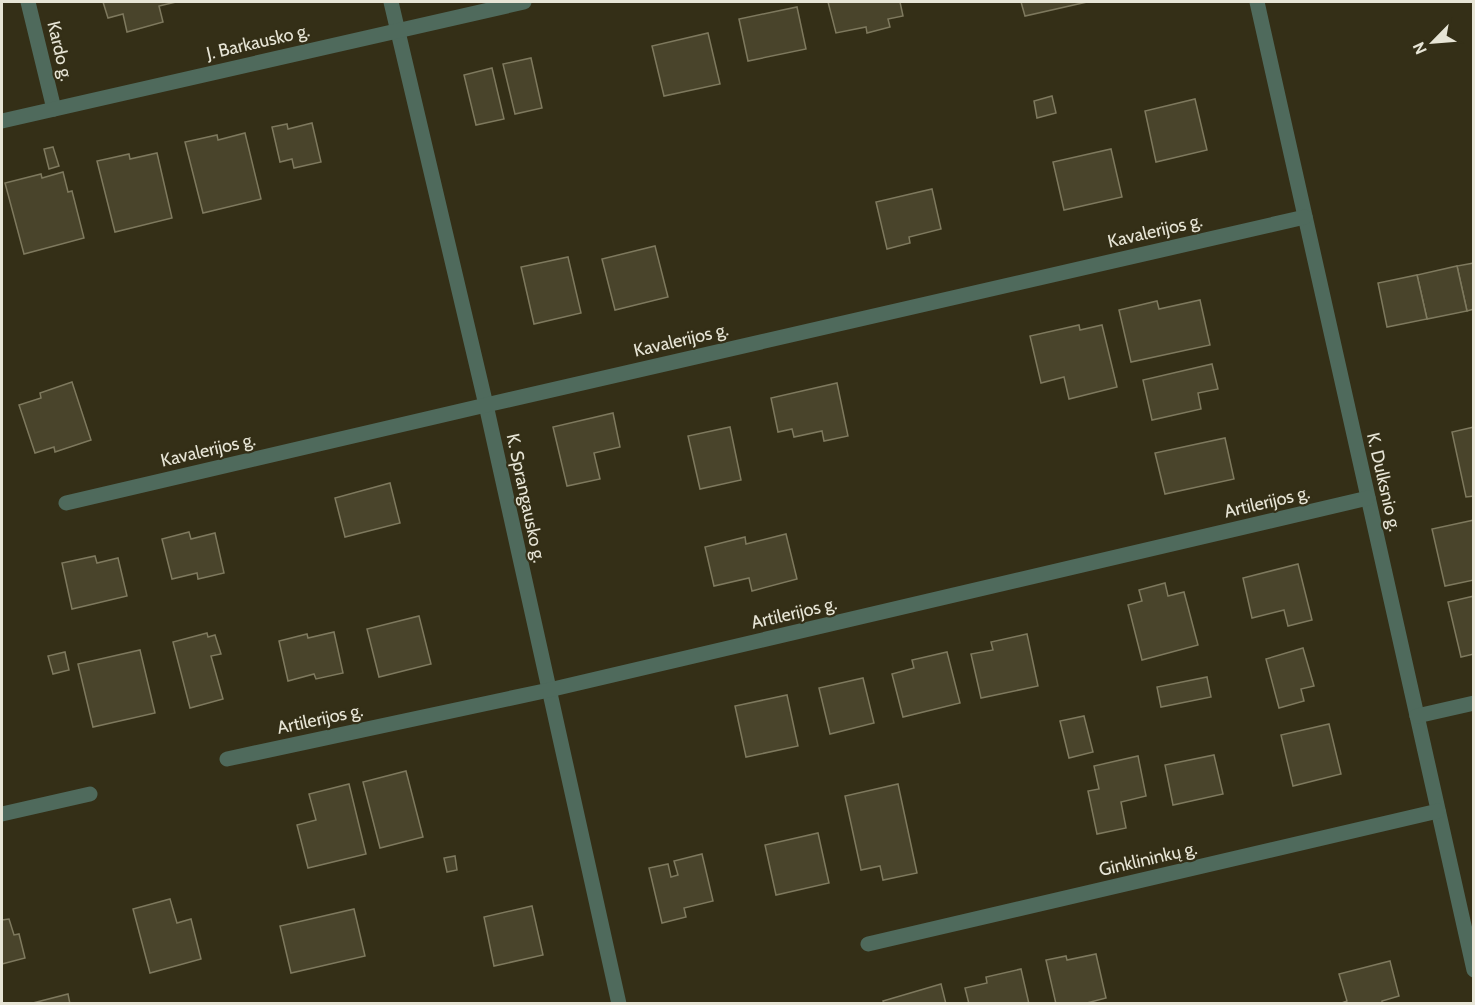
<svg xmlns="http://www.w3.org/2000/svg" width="1475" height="1005" viewBox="0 0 1475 1005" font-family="Cabin,sans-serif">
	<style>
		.building { fill: #49442b; stroke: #7e795e; stroke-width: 1.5 }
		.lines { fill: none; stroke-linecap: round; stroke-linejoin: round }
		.minor { stroke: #4f6a5c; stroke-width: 15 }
		.labels { text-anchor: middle; stroke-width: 4.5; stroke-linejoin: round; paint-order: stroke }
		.street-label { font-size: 18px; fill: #e7e5d6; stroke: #342f17 }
	</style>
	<rect width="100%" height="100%" fill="#342f17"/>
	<g class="building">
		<polygon points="103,2 176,2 159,6 163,22 127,32 123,14 108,18"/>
		<polygon points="828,2 900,2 903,16 888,19 890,27 867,33 866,27 836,33"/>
		<polygon points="1021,2 1087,2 1025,16"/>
		<polygon points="797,7 806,49 748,61 739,19"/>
		<polygon points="708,33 720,84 664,96 652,46"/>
		<polygon points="531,58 542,108 515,114 503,64"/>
		<polygon points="492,68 504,119 476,125 464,75"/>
		<polygon points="1052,96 1056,113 1037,118 1034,101"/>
		<polygon points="1195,99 1207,150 1156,162 1145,111"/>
		<polygon points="312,123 321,162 294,168 292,159 280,162 272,127 287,124 288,129"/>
		<polygon points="245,133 261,199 203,213 185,142 217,135 218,140"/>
		<polygon points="53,147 59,166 49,169 44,149"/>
		<polygon points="1111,149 1122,197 1064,210 1053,162"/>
		<polygon points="157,153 172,218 115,232 97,161 129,154 130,159"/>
		<polygon points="63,172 68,192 72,191 84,238 24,254 5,183 41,174 42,178"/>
		<polygon points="932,189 941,229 909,237 910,243 887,249 876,202"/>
		<polygon points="655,246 668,297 615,310 602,259"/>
		<polygon points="568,257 581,313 534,324 521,267"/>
		<polygon points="1474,263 1474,309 1467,311 1457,266"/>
		<polygon points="1457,266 1467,311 1427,319 1417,275"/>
		<polygon points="1417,275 1427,319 1387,327 1378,283"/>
		<polygon points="1200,300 1210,345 1131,362 1119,310 1157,301 1159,309"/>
		<polygon points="1079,325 1080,330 1102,325 1117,387 1069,399 1064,377 1041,383 1030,336"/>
		<polygon points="1212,364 1218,389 1198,393 1201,409 1152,420 1143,380"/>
		<polygon points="72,382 91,440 55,452 54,447 35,453 19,405 41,398 40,393"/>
		<polygon points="837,383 848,436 824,441 822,431 794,437 792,429 778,432 771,398"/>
		<polygon points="613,413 620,447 594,453 600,479 567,486 553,427"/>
		<polygon points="730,427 741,480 700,489 688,436"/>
		<polygon points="1474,427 1474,496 1466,497 1452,432"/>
		<polygon points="1225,438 1234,479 1165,494 1155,453"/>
		<polygon points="390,483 400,523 345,537 335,498"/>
		<polygon points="1474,520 1474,580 1445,586 1432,529"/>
		<polygon points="189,532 191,539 215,533 224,573 198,579 197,573 172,579 162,539"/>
		<polygon points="786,534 797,579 752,591 749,578 714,586 705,547 745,537 746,544"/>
		<polygon points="95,556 97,563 118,558 127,596 72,609 62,563"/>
		<polygon points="1298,564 1312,620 1288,626 1284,610 1252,618 1243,578"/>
		<polygon points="1165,583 1168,596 1184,592 1198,645 1142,660 1128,605 1142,601 1139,590"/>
		<polygon points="1474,596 1474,654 1461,657 1448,602"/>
		<polygon points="419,616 431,664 379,677 367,629"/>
		<polygon points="334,632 343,673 316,679 314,674 288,681 279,641 307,634 308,638"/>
		<polygon points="207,633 208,637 215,635 221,654 211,656 223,699 190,708 173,642"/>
		<polygon points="1027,634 1038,686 981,698 971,654 993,650 991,642"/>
		<polygon points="1303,648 1314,686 1301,689 1304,701 1279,708 1266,659"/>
		<polygon points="140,650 155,713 93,727 78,664"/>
		<polygon points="65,652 69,670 53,674 48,656"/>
		<polygon points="947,652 960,703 903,717 892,674 914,668 912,660"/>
		<polygon points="1207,677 1211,697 1161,707 1157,687"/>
		<polygon points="863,678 874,723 830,734 819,688"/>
		<polygon points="787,695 798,746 746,757 735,706"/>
		<polygon points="1084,716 1093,752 1069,758 1060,721"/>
		<polygon points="1329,724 1341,774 1293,786 1281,735"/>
		<polygon points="1214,755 1223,794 1173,805 1165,765"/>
		<polygon points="1138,756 1146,796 1121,802 1126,828 1097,834 1088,791 1099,789 1094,766"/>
		<polygon points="406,771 423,837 380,848 363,782"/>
		<polygon points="349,784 366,854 308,868 297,825 316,820 309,794"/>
		<polygon points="898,784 917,873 883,880 880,866 861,870 845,796"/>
		<polygon points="818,833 829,883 776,895 765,845"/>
		<polygon points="702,854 713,901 684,908 686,917 662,923 649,868 668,864 671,877 678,875 674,861"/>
		<polygon points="455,856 457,870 447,872 444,858"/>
		<polygon points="170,899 177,923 191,919 201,959 150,973 133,909"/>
		<polygon points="532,906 543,955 494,966 484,917"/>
		<polygon points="354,909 365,956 291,973 280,926"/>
		<polygon points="9,919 14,935 19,934 25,958 2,964 2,920"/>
		<polygon points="1096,954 1106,998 1083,1004 1056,1004 1046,960 1066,956 1067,960"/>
		<polygon points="1390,961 1399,996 1382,1001 1382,1004 1339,1004 1347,1001 1339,974"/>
		<polygon points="1021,969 1029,1004 969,1004 965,988 987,983 986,977"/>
		<polygon points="941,984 946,1004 884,1004 883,1001"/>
		<polygon points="68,994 70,1004 29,1004"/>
	</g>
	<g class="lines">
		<g class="minor">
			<polyline points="28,2 54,109"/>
			<polyline points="391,2 486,405 619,1004"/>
			<polyline points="1257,2 1474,970"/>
			<polyline points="2,121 524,2"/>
			<polyline points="66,503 486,405 1305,217"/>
			<polyline points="1417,716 1474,703"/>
			<polyline points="227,759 549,690 1368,498"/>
			<polyline points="2,814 90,794"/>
			<polyline points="868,944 1438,811"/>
		</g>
	</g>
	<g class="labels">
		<g class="street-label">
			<text transform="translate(258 42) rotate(-13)" y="6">J. Barkausko g.</text>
			<text transform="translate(60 51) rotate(77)" y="6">Kardo g.</text>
			<text transform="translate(1155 231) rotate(-13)" y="6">Kavalerijos g.</text>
			<text transform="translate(681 340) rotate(-13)" y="6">Kavalerijos g.</text>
			<text transform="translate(208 450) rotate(-13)" y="6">Kavalerijos g.</text>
			<text transform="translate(1384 482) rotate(77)" y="6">K. Dulksnio g.</text>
			<text transform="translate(526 498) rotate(78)" y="6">K. Sprangausko g.</text>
			<text transform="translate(1267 502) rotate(-13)" y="6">Artilerijos g.</text>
			<text transform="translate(794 613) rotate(-13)" y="6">Artilerijos g.</text>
			<text transform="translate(320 719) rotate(-12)" y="6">Artilerijos g.</text>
			<text transform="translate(1148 859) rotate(-13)" y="6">Ginklininkų g.</text>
		</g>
	</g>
	<rect width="1475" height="1005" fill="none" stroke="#e7e5d6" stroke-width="6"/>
	<g transform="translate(1433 42) rotate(245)" stroke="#342f17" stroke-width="4.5" paint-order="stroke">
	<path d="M0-4.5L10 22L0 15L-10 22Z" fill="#e7e5d6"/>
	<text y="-9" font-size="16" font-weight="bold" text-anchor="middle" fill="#e7e5d6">N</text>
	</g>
</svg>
